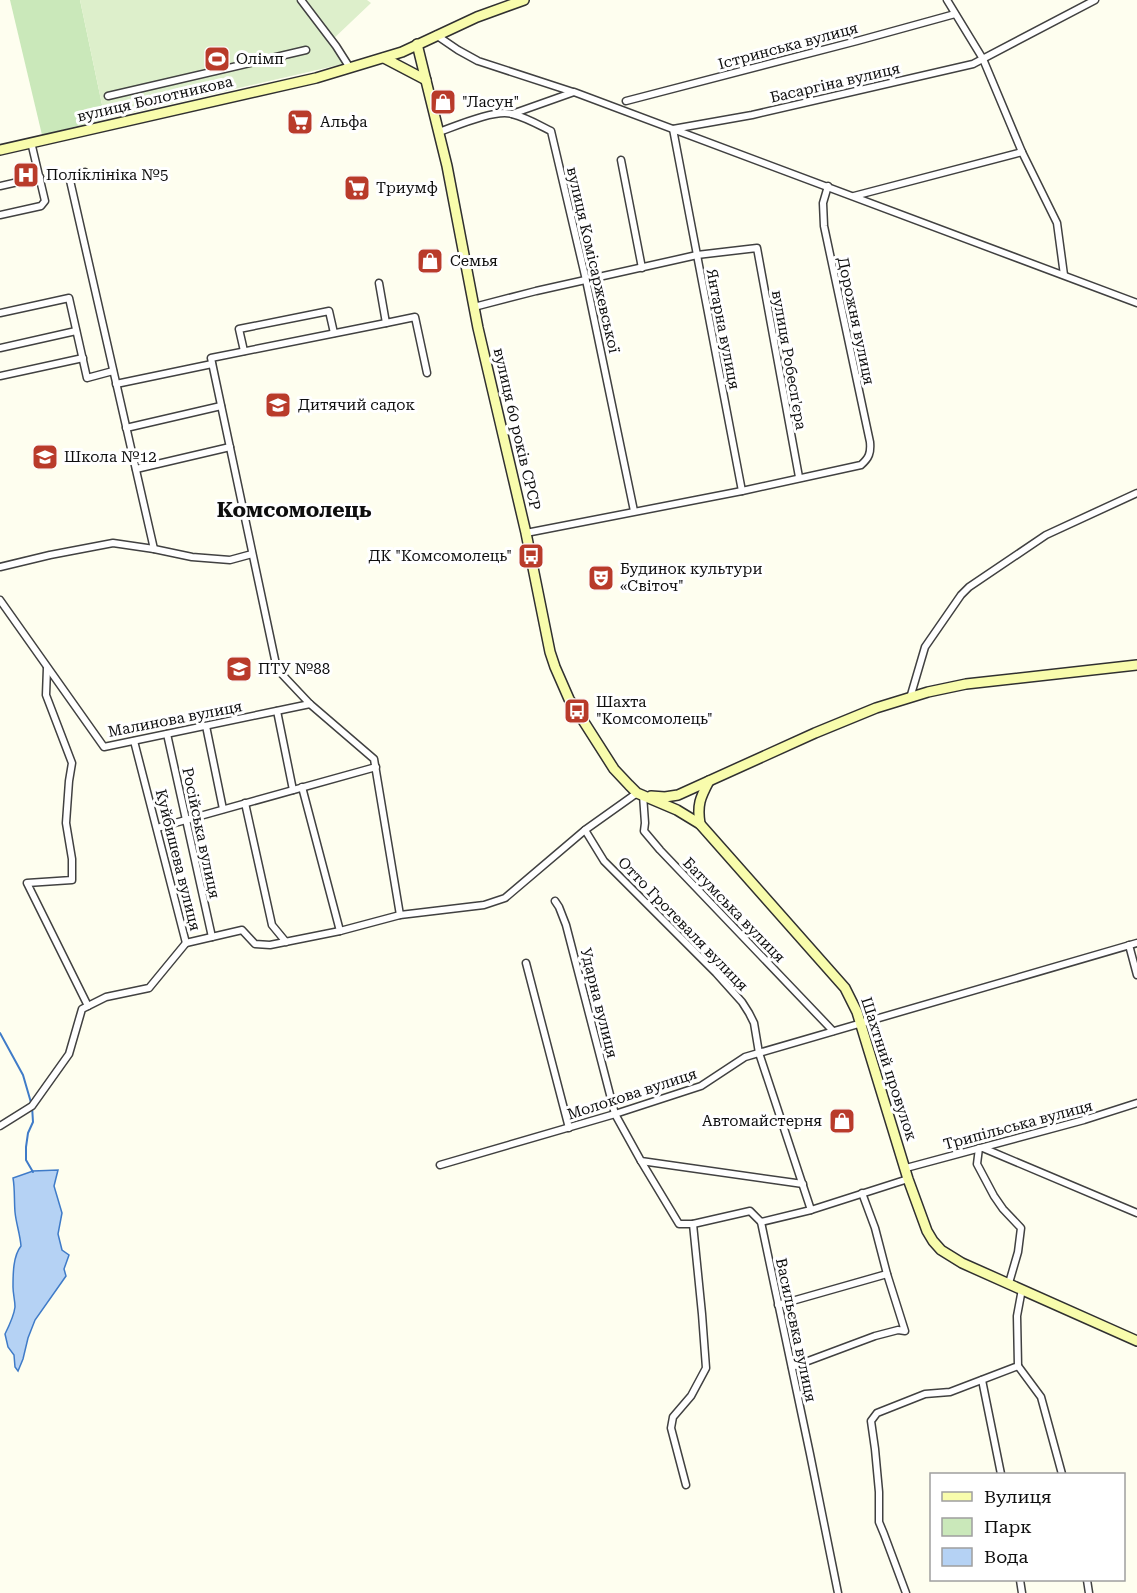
<svg xmlns="http://www.w3.org/2000/svg" width="1137" height="1593" viewBox="0 0 1137 1593" font-family="'Roboto Serif',serif">
	<style>
		.green { fill: #cae8ba }
		.pitch { fill: #ddefcb }
		.water { fill: #b5d2f4; stroke: #3f7bc8; stroke-width: 1.5 }
		.lines { fill: none; stroke-linecap: round; stroke-linejoin: round }
		.stream { stroke: #3f7bc8; stroke-width: 2 }
		.street-casing { stroke: #414141; stroke-width: 9 }
		.secondary-casing { stroke: #303030; stroke-width: 12 }
		.street { stroke: #fff; stroke-width: 6 }
		.secondary { stroke: #f8fcac; stroke-width: 9 }
		.labels { text-anchor: middle; stroke-width: 6; stroke-linejoin: round; paint-order: stroke }
		.street-label { font-size: 15px; fill: #0e0e0e; stroke: #fff }
		.poi-label { font-size: 15px; fill: #0e0e0e; stroke: #fff; text-anchor: start }
		.district-label { font-size: 21px; font-weight: bold; fill: #0e0e0e; stroke: #fff }
	</style>
	<rect width="100%" height="100%" fill="#fefeef"/>
	<polygon class="green" points="10,0 80,0 105,119 42,135"/>
	<polygon class="pitch" points="80,0 367,0 371,3 330,42 339,53 343,64 105,119"/>
	<path class="water" d="M58 1170 54 1186 62 1213 58 1234 62 1250 69 1255 64 1269 66 1276 35 1320 28 1338 23 1359 18 1371 15 1367 14 1355 8 1347 5 1334C9 1326 14 1316 15 1307 15 1300 13 1294 13 1287 13 1274 13 1256 21 1246 20 1234 16 1223 15 1212 14 1200 15 1189 13 1178L33 1171Z"/>
	<g class="lines">
		<polyline class="stream" points="0,1033 23,1075 32,1106 33,1122 28,1133 26,1147 26,1160 33,1172"/>
		<g class="street-casing">
			<g id="street">
				<polyline points="301,0 336,46 350,68"/>
				<polyline points="436,35 458,50 478,61 573,92"/>
				<polyline points="108,96 306,50"/>
				<polyline points="626,101 857,41 955,14"/>
				<polyline points="512,114 574,92 1137,303"/>
				<path d="M439 132C456 126 495 109 512 114 525 117 539 125 551 131L586 280 634 511"/>
				<polyline points="1022,152 1057,223 1064,275"/>
				<polyline points="621,160 642,268"/>
				<polyline points="85,172 69,176 154,549"/>
				<polyline points="0,186 40,177"/>
				<polyline points="854,196 1022,152 983,59 947,0"/>
				<polyline points="0,215 41,206 45,201 31,142"/>
				<polyline points="379,283 386,323 415,317 427,373"/>
				<polyline points="474,307 536,291 697,255 757,248 799,477"/>
				<polyline points="0,313 69,298 87,378 113,371"/>
				<polyline points="386,323 211,358 277,669 310,704 374,759 400,915 484,905 505,898 585,830 637,793"/>
				<polyline points="0,348 76,331"/>
				<polyline points="244,351 239,329 329,311 334,333"/>
				<polyline points="0,376 83,358"/>
				<polyline points="116,384 212,364"/>
				<polyline points="126,428 221,406"/>
				<polyline points="136,469 230,447"/>
				<polyline points="742,491 673,129 752,115 973,64 1095,0"/>
				<path d="M526 533 742 491 861 465C869 458 871 453 870 442L824 226 823 203 828 186"/>
				<polyline points="0,567 50,555 113,543 154,549 192,557 230,560 252,554"/>
				<polyline points="0,600 104,747 310,704"/>
				<polyline points="47,668 46,695 72,763 69,781 66,823 72,859 72,880 27,883 88,1006"/>
				<polyline points="910,698 925,647 961,595 969,587 1046,535 1137,493"/>
				<polyline points="277,711 293,790"/>
				<polyline points="206,726 223,809"/>
				<polyline points="167,734 212,937"/>
				<polyline points="134,741 186,943 242,930 255,944 270,945 340,931 400,915"/>
				<polyline points="302,787 340,931"/>
				<polyline points="643,795 645,823 644,831 660,850 833,1031"/>
				<polyline points="245,803 272,925 286,942"/>
				<polyline points="157,828 376,767"/>
				<polyline points="585,830 604,861 716,973 742,1002 749,1013 754,1023 759,1053 811,1210"/>
				<polyline points="555,901 559,907 566,925 615,1114 641,1161 803,1184"/>
				<polyline points="1129,945 1137,975"/>
				<polyline points="526,963 569,1128"/>
				<polyline points="0,1126 32,1106 69,1054 82,1009 106,997 149,988 186,943"/>
				<polyline points="979,1148 977,1164 994,1196 1003,1209 1021,1228 1018,1252 1009,1283"/>
				<polyline points="983,1148 1137,1213"/>
				<polyline points="641,1161 679,1224 693,1224 750,1211 761,1222"/>
				<polyline points="440,1165 615,1114 701,1086 745,1057 1137,943"/>
				<polyline points="906,1168 1084,1120 1137,1103"/>
				<polyline points="778,1305 887,1274"/>
				<polyline points="1018,1366 1041,1397 1062,1474"/>
				<polyline points="792,1367 875,1336 898,1330 905,1331 887,1274 875,1228 862,1193"/>
				<polyline points="982,1380 1001,1474"/>
				<polyline points="686,1485 671,1428 673,1417 691,1396 706,1368 702,1314 693,1224"/>
				<polyline points="1020,1580 1022,1593"/>
				<polyline points="1087,1580 1089,1593"/>
				<polyline points="838,1593 810,1454 761,1222 811,1210 908,1179"/>
				<polyline points="906,1593 884,1534 879,1522 879,1492 875,1449 871,1421 877,1413 925,1394 950,1392 1018,1366 1017,1316 1022,1289"/>
			</g>
		</g>
		<g class="secondary-casing">
			<g id="secondary">
				<polyline points="417,44 447,166 478,328 526,533 550,652 555,667 569,699 577,711 614,769 629,785 637,793 677,810 700,824 845,988 857,1012 908,1179 927,1231 933,1241 941,1250 962,1263 1137,1341"/>
				<polyline points="384,58 426,80"/>
				<polyline points="0,150 316,78 402,52 477,17 524,0"/>
				<polyline points="651,796 665,797 678,795 815,733 876,708 928,692 966,684 1137,665"/>
				<path d="M700 824C697 805 700 798 709 781"/>
			</g>
		</g>
		<use href="#street" class="street"/>
		<use href="#secondary" class="secondary"/>
	</g>
	<defs>
		<g id="stadium-square" transform="scale(1.35)"><rect x="-9" y="-9" width="18" height="18" rx="4" fill="#b93b2a" stroke="#fff"/><path d="M0-5a6.5 5 0 1 0 0 10a6.5 5 0 1 0 0-10ZM-3.5-1.8h7v3.6h-7Z" fill="#fff"/></g>
		<g id="shop-square" transform="scale(1.35)"><rect x="-9" y="-9" width="18" height="18" rx="4" fill="#b93b2a" stroke="#fff"/><path d="M-5-2.5h2.3a2.7 3.5 0 0 1 5.4 0H5L5.5 6h-11ZM-1.5-2.5h3a1.5 2.3 0 0 0-3 0Z" fill="#fff"/></g>
		<g id="supermarket-square" transform="scale(1.35)"><rect x="-9" y="-9" width="18" height="18" rx="4" fill="#b93b2a" stroke="#fff"/><path d="M-6-5.5h2.5l.6 2H6L4.5 2H-2.5L-4.4-4H-6ZM-1.5 3.2a1.3 1.3 0 1 0 .1 0ZM3 3.2a1.3 1.3 0 1 0 .1 0Z" fill="#fff"/></g>
		<g id="hospital-square" transform="scale(1.35)"><rect x="-9" y="-9" width="18" height="18" rx="4" fill="#b93b2a" stroke="#fff"/><path d="M-5-5h3v3.5h4V-5h3V5h-3V1.5h-4V5h-3Z" fill="#fff"/></g>
		<g id="school-square" transform="scale(1.35)"><rect x="-9" y="-9" width="18" height="18" rx="4" fill="#b93b2a" stroke="#fff"/><path d="M0-5L7-2L0 1L-7-2ZM-4 1L0 2.5L4 1V4Q0 6-4 4Z" fill="#fff"/></g>
		<g id="bus-square" transform="scale(1.35)"><rect x="-9" y="-9" width="18" height="18" rx="4" fill="#b93b2a" stroke="#fff"/><path d="M-5-6H5V4H4V6H2V4H-2V6H-4V4H-5ZM-3.5-4V0h7V-4ZM-3.5 1.2v1.5H-2V1.2ZM2 1.2v1.5H3.5V1.2Z" fill="#fff"/></g>
		<g id="theatre-square" transform="scale(1.35)"><rect x="-9" y="-9" width="18" height="18" rx="4" fill="#b93b2a" stroke="#fff"/><path d="M-5-5.5Q0-4 5-5.5V0Q5 5 0 6Q-5 5-5 0ZM-3.3-2.5H-1v1.5H-3.3ZM1-2.5H3.3v1.5H1ZM-2.8 1Q0 5.5 2.8 1Z" fill="#fff"/></g>
		<g id="university-square" transform="scale(1.35)"><rect x="-9" y="-9" width="18" height="18" rx="4" fill="#b93b2a" stroke="#fff"/><path d="M0-5L7-2L0 1L-7-2ZM-4 1L0 2.5L4 1V4Q0 6-4 4Z" fill="#fff"/></g>
	</defs>
	<g fill-rule="evenodd">
		<use href="#stadium-square" x="217" y="59"/>
		<use href="#shop-square" x="443" y="102"/>
		<use href="#supermarket-square" x="300" y="122"/>
		<use href="#hospital-square" x="26" y="175"/>
		<use href="#supermarket-square" x="357" y="188"/>
		<use href="#shop-square" x="430" y="261"/>
		<use href="#school-square" x="278" y="405"/>
		<use href="#school-square" x="45" y="457"/>
		<use href="#bus-square" x="531" y="556"/>
		<use href="#theatre-square" x="601" y="578"/>
		<use href="#university-square" x="239" y="669"/>
		<use href="#bus-square" x="577" y="711"/>
		<use href="#shop-square" x="842" y="1121"/>
	</g>
	<g class="labels">
		<g class="street-label">
			<text transform="translate(788 46) rotate(-15)" y="5">Істринська вулиця</text>
			<text transform="translate(835 83) rotate(-13)" y="5">Басаргіна вулиця</text>
			<text transform="translate(155 99) rotate(-13)" y="5">вулиця Болотникова</text>
			<text transform="translate(593 260) rotate(77)" y="5">вулиця Комісаржевської</text>
			<text transform="translate(856 321) rotate(78)" y="5">Дорожня вулиця</text>
			<text transform="translate(723 329) rotate(79)" y="5">Янтарна вулиця</text>
			<text transform="translate(789 360) rotate(80)" y="5">вулиця Робесп'єра</text>
			<text transform="translate(517 429) rotate(77)" y="5">вулиця 60 років СРСР</text>
			<text transform="translate(175 719) rotate(-11)" y="5">Малинова вулиця</text>
			<text transform="translate(201 833) rotate(78)" y="5">Російська вулиця</text>
			<text transform="translate(178 860) rotate(76)" y="5">Куйбишева вулиця</text>
			<text transform="translate(734 910) rotate(46)" y="5">Батумська вулиця</text>
			<text transform="translate(683 924) rotate(46)" y="5">Отто Гротеваля вулиця</text>
			<text transform="translate(599 1003) rotate(76)" y="5">Ударна вулиця</text>
			<text transform="translate(889 1069) rotate(72)" y="5">Шахтний провулок</text>
			<text transform="translate(632 1094) rotate(-18)" y="5">Молокова вулиця</text>
			<text transform="translate(1018 1125) rotate(-15)" y="5">Трипільська вулиця</text>
			<text transform="translate(796 1330) rotate(78)" y="5">Васильєвка вулиця</text>
		</g>
		<g class="poi-label">
			<text x="236" y="64">Олімп</text>
			<text x="462" y="107">"Ласун"</text>
			<text x="320" y="127">Альфа</text>
			<text x="46" y="180">Поліклініка №5</text>
			<text x="376" y="193">Триумф</text>
			<text x="450" y="266">Семья</text>
			<text x="298" y="410">Дитячий садок</text>
			<text x="64" y="462">Школа №12</text>
			<text x="512" y="561" text-anchor="end">ДК "Комсомолець"</text>
			<text x="620" y="574">Будинок культури<tspan x="620" dy="17">«Світоч"</tspan></text>
			<text x="258" y="674">ПТУ №88</text>
			<text x="596" y="707">Шахта<tspan x="596" dy="17">"Комсомолець"</tspan></text>
			<text x="822" y="1126" text-anchor="end">Автомайстерня</text>
		</g>
		<g class="district-label">
			<text x="294" y="517">Комсомолець</text>
		</g>
	</g>
	<rect x="930" y="1473" width="195" height="108" fill="#ffffff" stroke="#9f9f9f" stroke-width="1.5"/>
	<rect x="942" y="1492" width="30" height="9" fill="#f8fcac" stroke="#9f9f9f" stroke-width="1.5"/>
	<text x="984" y="1503" font-size="18" fill="#0e0e0e">Вулиця</text>
	<rect x="942" y="1518" width="30" height="18" fill="#cae8ba" stroke="#9f9f9f" stroke-width="1.5"/>
	<text x="984" y="1533" font-size="18" fill="#0e0e0e">Парк</text>
	<rect x="942" y="1548" width="30" height="18" fill="#b5d2f4" stroke="#9f9f9f" stroke-width="1.5"/>
	<text x="984" y="1563" font-size="18" fill="#0e0e0e">Вода</text>
</svg>
